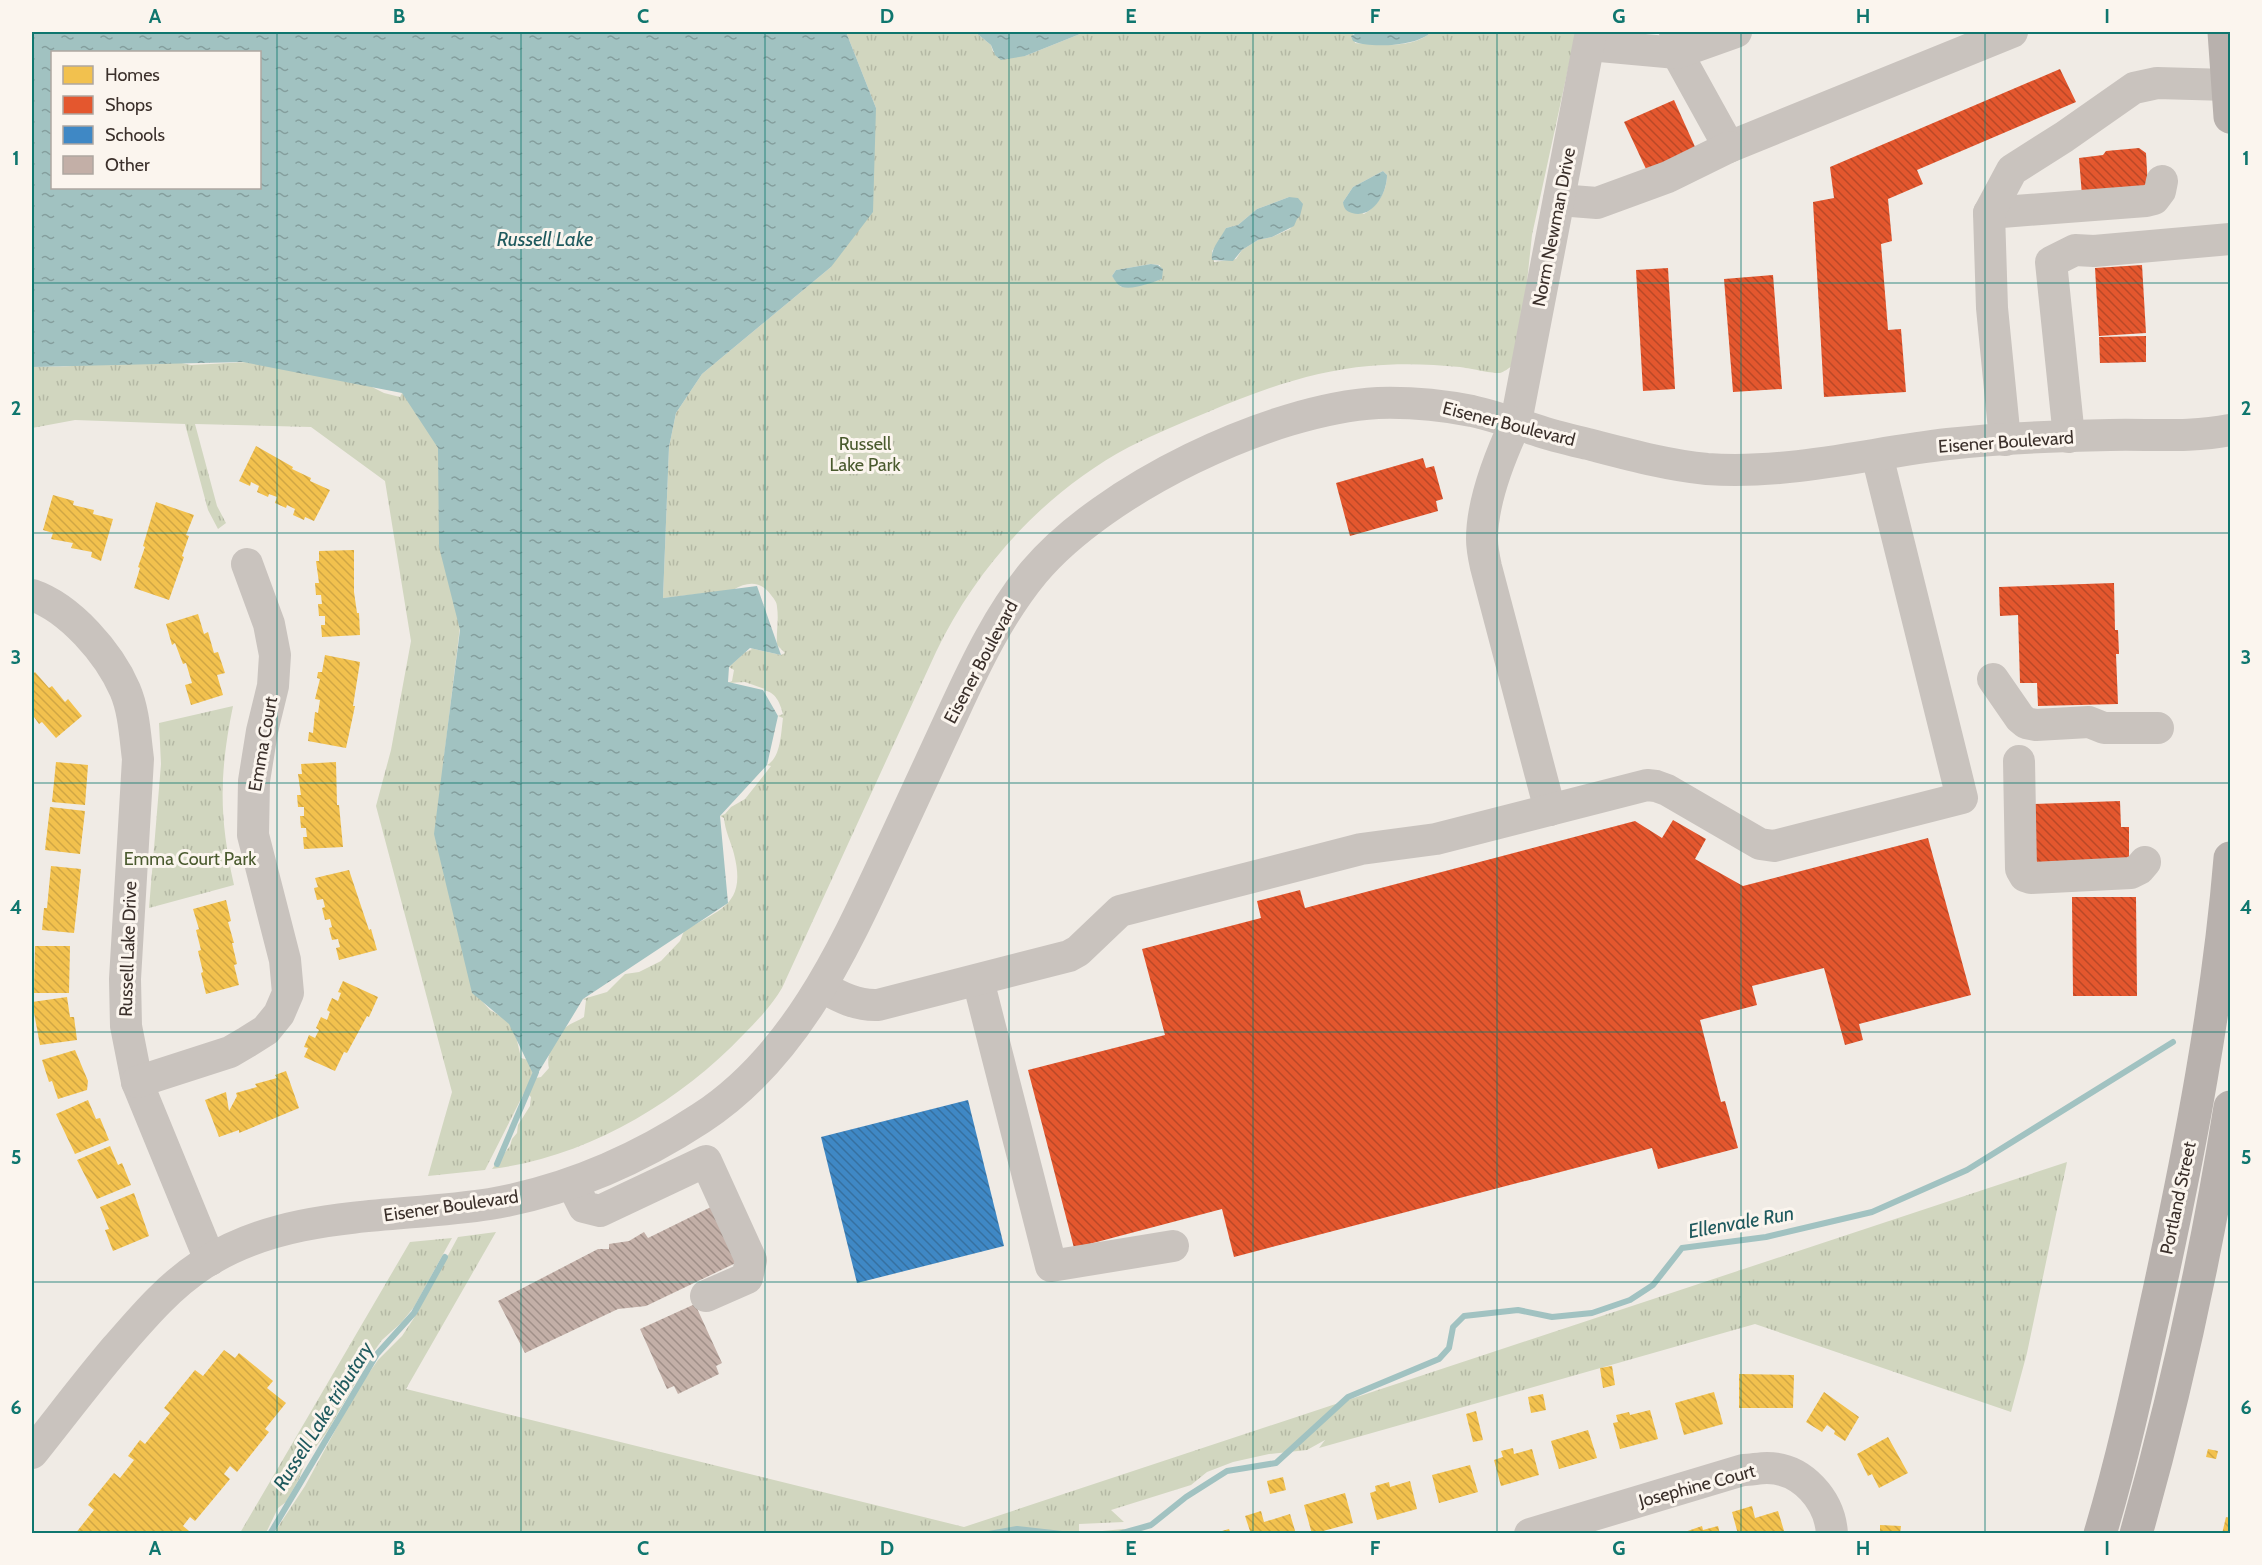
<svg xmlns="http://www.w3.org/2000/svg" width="2262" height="1565" viewBox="0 0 2262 1565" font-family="Cabin,sans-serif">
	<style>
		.park { fill: url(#park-tufts); fill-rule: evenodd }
		.water { fill: url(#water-ripples); fill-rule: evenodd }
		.homes { fill: url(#homes-back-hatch) }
		.shops { fill: url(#shops-back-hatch) }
		.schools { fill: url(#schools-back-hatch) }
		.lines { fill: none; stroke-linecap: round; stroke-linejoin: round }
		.stream { stroke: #a1c2c1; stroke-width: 6 }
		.building { fill: url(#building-back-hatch) }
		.minor { stroke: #c9c3be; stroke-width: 32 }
		.major { stroke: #b8b1ad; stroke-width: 33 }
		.grid { fill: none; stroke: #0f766e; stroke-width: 1.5; stroke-opacity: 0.55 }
		.labels { text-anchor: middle; stroke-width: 6; stroke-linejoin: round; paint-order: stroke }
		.street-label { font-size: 18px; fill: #3b302b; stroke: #fbf5ee }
		.park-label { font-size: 18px; fill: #4a5a2e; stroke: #fbf5ee }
		.water-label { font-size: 20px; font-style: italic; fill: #1f5a5e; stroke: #fbf5ee }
		.neatline { fill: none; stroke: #0f766e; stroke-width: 2 }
		.grid-label { font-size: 20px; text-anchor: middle; font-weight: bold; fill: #0f766e }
	</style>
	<defs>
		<pattern id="park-tufts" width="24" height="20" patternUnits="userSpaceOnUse" patternTransform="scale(1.5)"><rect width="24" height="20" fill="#d1d6bf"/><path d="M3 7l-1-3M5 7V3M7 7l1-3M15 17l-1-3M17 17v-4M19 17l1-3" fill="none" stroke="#b4b8a4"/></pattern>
		<pattern id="water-ripples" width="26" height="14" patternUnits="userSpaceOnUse" patternTransform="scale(1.5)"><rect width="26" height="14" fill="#a1c2c1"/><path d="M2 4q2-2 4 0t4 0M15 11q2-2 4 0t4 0" fill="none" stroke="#849e9d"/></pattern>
		<pattern id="homes-back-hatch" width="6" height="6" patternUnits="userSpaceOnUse" patternTransform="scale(1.5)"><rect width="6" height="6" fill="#f2c14e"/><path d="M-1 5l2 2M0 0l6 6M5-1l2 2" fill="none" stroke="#d0a644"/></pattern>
		<pattern id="shops-back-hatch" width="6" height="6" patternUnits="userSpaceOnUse" patternTransform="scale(1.5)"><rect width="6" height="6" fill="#e4572e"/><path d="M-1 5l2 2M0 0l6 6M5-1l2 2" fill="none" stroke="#ba4827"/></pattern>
		<pattern id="schools-back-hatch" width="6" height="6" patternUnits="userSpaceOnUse" patternTransform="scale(1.5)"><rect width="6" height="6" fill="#3f88c5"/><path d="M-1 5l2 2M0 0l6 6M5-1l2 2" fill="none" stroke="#3670a0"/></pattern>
		<pattern id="building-back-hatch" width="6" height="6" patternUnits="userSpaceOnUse" patternTransform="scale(1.5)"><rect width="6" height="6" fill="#c3afa7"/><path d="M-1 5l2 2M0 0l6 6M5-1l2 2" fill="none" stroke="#a08f88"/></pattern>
	</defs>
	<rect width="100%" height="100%" fill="#f0ebe5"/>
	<g class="park">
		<path d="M846 32H975L991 45 993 52 1025 56 1085 32H1359L1353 34 1355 43C1377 45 1415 49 1431 32H1576L1532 235 1526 291 1512 366C1509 368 1504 372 1500 373 1495 374 1468 368 1460 367 1430 364 1399 363 1369 366 1312 371 1260 390 1208 412 1181 423 1155 434 1129 447 1045 492 977 566 936 652L782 988C772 1005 757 1021 743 1035 678 1103 587 1157 492 1169L510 1146 512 1139 517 1133 518 1125 530 1106 531 1097 528 1094 524 1093 485 1170 428 1176 452 1092 376 806 391 750 411 641 385 481 311 427 195 424 217 506 226 523 218 529 208 510 185 424 75 420 32 428V367C47 366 71 368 83 364L163 359 191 365 249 362 366 384 384 393 400 397 402 393 436 435 463 602 443 766 480 999 490 1010 513 1023 521 1058 532 1061V1075L536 1078 541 1077 549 1068C545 1054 557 1037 566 1027 571 1023 578 1021 584 1017L586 1000 583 999 607 992 625 974 639 972 661 961 680 941 684 931C720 909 747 905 734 854 731 842 725 831 724 818L720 816 725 814 731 807 745 799 771 766 767 765C781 758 781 732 783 718L778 716 783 714C780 703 776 692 763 690L765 689 745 682 728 683 732 681 734 670 729 667 744 653 752 649 750 648 781 655 785 653 777 645C776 633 779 620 777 607 777 602 774 599 771 595 761 581 748 581 733 590L663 598 669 447 676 413 702 374 831 267 876 108ZM1383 171 1387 175C1387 191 1378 206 1364 214L1343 202 1353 187ZM1289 197 1298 217 1290 229 1272 237 1258 240 1242 250 1236 259 1214 262 1212 251 1220 241 1226 228 1238 225 1257 209ZM1151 264 1160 265 1162 279 1142 285 1121 287 1112 276 1116 270Z"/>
		<path d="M233 706C219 775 219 817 234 885L149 908 161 764 159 723Z"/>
		<polygon points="2067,1162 2027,1353 2011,1412 1755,1324 1319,1448 1325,1440 1307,1450 1269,1454 1233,1462 1207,1472 1191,1485 1111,1510 1124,1522 1079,1524 1079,1532 1082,1533 1123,1529 1135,1533 274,1533 305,1486 357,1390 378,1360 402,1336 414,1318 458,1237 496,1232 406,1389 964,1527"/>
		<polygon points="452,1238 414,1307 401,1323 382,1340 372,1354 327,1432 306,1460 299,1479 286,1502 278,1508 266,1533 240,1533 410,1242"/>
	</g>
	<g class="water">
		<path d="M32 32H846L876 108 873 212 831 267 702 374 676 413 669 447 663 598 757 586 781 655 750 648 729 667 728 682 763 690 778 716 767 765 720 816 728 903 583 999 535 1078 509 1024 472 993 434 834 460 630 439 547 438 448 402 393 243 362 32 367ZM260 52V188H52V52Z"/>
		<polygon points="975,32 1085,32 1025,56 1001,60 995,55 991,45"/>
		<path d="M1359 32H1431C1419 46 1369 49 1353 41L1351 36Z"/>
		<path d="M1383 171 1387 175C1387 193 1373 219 1352 213 1346 211 1344 209 1343 202L1353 187Z"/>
		<path d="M1289 197 1298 198 1303 204 1300 216 1297 219 1294 226 1272 237 1258 240 1242 250 1233 261 1212 260C1210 249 1221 238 1226 228L1238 225 1257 209Z"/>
		<path d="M1151 264 1158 265 1163 269 1162 279C1151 283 1133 290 1122 287 1117 285 1115 280 1112 276L1116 270Z"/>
	</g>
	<g class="homes">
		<polygon points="256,446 293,467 292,469 311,478 310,481 330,490 314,521 305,517 304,520 293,515 295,509 287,505 286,508 275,503 277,497 269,494 268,497 257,492 259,486 251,482 250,486 239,481"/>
		<polygon points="53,495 74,501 73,505 94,510 93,514 113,519 101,561 91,557 92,552 71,548 73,543 51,539 53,533 43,530"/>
		<polygon points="156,502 194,515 186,535 189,536 182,556 184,557 169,600 134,588 140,568 138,567 145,547 143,546"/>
		<polygon points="354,550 354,592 357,613 359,613 360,635 322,637 321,625 325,625 325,616 319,616 318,604 322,604 321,595 316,595 315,583 319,583 316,561 319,561 319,551"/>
		<polygon points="198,614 204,634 208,632 214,653 218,652 225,673 217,675 223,695 191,705 185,685 192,683 186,663 183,664 175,643 172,645 166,624"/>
		<polygon points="325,655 360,662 353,706 355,706 346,748 308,741 309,732 313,733 315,712 318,713 320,700 315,699 320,679 317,678 318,672 322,672"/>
		<polygon points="35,672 49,688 52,686 65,702 68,699 82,716 56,738 42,722 39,724 32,714 32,675"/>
		<polygon points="56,762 88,765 85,805 52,802"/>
		<polygon points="336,762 337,805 339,805 343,847 304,849 303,837 307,837 306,828 301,828 300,816 304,816 304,807 298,807 297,795 301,795 298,774 302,774 301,764"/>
		<polygon points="50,807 85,811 80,854 45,850"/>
		<polygon points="51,866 81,869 74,933 42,930 44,908 47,908"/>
		<polygon points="349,870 369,930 371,929 377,950 339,960 336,948 340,947 338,939 332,940 329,928 332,927 330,919 325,920 322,908 325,907 323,899 317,900 314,888 318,887 315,878"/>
		<polygon points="226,900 231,921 228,922 234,943 232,943 237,964 234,965 239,985 206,994 201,973 203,972 198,951 201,950 196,930 199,929 193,909"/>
		<polygon points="35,946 70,946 69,993 34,993"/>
		<polygon points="343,981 378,997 369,1017 367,1016 347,1053 344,1052 335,1071 304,1057 308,1048 304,1047 309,1035 315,1038 319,1030 316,1028 321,1017 327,1020 330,1012 327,1010 332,998 338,1001 341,993 338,992"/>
		<polygon points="67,997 70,1017 74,1017 77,1040 40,1045 32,1002"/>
		<polygon points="75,1050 88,1081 87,1090 58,1099 52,1081 49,1082 42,1060"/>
		<polygon points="286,1071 299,1108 239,1133 239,1130 219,1137 205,1100 226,1092 229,1111 237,1096 236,1093 257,1087 255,1084 277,1078 275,1075"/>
		<polygon points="88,1100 96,1119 100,1118 109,1140 75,1154 56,1114"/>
		<polygon points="110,1146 118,1165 122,1163 131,1185 97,1199 77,1160"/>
		<polygon points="134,1193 149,1236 113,1251 105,1230 109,1229 100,1207"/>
		<polygon points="224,1350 235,1358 239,1353 273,1381 267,1388 286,1403 265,1429 269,1432 237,1472 230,1466 224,1474 230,1479 195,1521 190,1517 183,1526 189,1531 186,1534 75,1534 94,1510 88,1505 114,1473 120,1478 134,1460 128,1456 140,1440 145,1444 170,1413 164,1408 195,1370 203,1376"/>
		<polygon points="1612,1366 1615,1385 1603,1388 1600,1368"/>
		<polygon points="1739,1374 1794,1375 1793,1408 1739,1408"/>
		<polygon points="1714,1392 1723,1424 1684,1435 1675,1403"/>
		<polygon points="1824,1392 1859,1417 1845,1441 1834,1434 1835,1431 1827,1425 1822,1432 1806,1422"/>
		<polygon points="1543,1394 1546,1410 1531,1413 1528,1397"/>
		<polygon points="1650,1410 1658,1439 1620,1449 1613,1423 1618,1422 1616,1415 1629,1412 1630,1415"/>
		<polygon points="1476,1411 1483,1440 1473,1442 1466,1414"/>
		<polygon points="1588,1430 1597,1458 1559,1469 1551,1441"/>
		<polygon points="1888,1437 1908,1473 1879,1488 1872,1474 1868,1476 1857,1454"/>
		<polygon points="1513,1448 1514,1454 1532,1449 1539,1475 1501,1486 1494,1460 1503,1457 1501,1451"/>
		<polygon points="2208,1449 2218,1451 2216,1459 2206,1457"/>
		<polygon points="1470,1465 1478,1492 1439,1503 1432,1475"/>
		<polygon points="1283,1477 1286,1490 1270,1494 1267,1481"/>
		<polygon points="1410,1481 1417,1509 1377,1520 1370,1493 1376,1491 1375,1486 1389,1482 1390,1487"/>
		<polygon points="1345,1493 1353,1523 1312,1534 1304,1505"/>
		<polygon points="1752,1506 1755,1518 1778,1511 1785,1534 1738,1534 1732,1512"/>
		<polygon points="1261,1511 1264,1522 1290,1514 1296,1534 1251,1534 1245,1516"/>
		<polygon points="2226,1517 2230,1518 2230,1534 2222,1534"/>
		<polygon points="1880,1525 1901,1526 1900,1534 1880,1534"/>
		<polygon points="1702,1526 1703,1530 1718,1526 1720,1534 1679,1534"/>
		<polygon points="1229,1529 1231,1534 1215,1534 1215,1533"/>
	</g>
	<g class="shops">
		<polygon points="2060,69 2076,102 1917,170 1923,184 1888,199 1892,241 1881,244 1888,330 1901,329 1906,392 1824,397 1813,202 1834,198 1830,167"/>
		<polygon points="1674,100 1696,149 1647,171 1624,122"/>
		<polygon points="2139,148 2146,153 2148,188 2082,196 2079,158 2103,155 2106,151"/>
		<polygon points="2142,265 2146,333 2099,336 2095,268"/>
		<polygon points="1668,268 1675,389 1643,391 1636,270"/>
		<polygon points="1773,275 1782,389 1733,392 1724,279"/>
		<polygon points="2146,336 2146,362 2100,363 2099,337"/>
		<polygon points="1423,458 1426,468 1434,466 1443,499 1436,501 1438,511 1350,536 1336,483"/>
		<polygon points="2114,583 2115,630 2118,630 2119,654 2116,654 2118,704 2038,706 2037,683 2020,683 2018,615 2000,616 1999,587"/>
		<polygon points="2120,801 2121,827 2129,827 2129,860 2036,869 2034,804"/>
		<polygon points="1673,820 1706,839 1695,859 1743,886 1928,838 1971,995 1859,1024 1863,1040 1845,1045 1824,968 1752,986 1757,1005 1700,1020 1721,1102 1725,1101 1738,1148 1658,1169 1652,1148 1234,1257 1222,1209 1074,1248 1028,1070 1165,1035 1142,949 1261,918 1257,901 1300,890 1305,908 1635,821 1662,838"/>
		<polygon points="2072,897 2136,897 2137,996 2073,996"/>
	</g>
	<polygon class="schools" points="968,1100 1004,1246 857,1283 821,1137"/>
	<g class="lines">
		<g class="stream">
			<polyline points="497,1164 536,1072"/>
			<polyline points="270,1534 377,1354 414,1313 445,1257"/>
			<polyline points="989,1534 1017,1529 1062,1534"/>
			<polyline points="1119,1534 1151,1525 1186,1497 1227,1471 1276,1463 1348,1397 1439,1359 1449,1348 1453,1327 1464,1316 1518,1310 1552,1317 1592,1313 1630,1300 1653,1285 1682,1248 1766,1237 1872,1212 1967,1170 2173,1042"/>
		</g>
	</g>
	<g class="building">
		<polygon points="715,1205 742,1260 646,1306 618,1309 525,1353 498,1301 598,1249 609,1249 609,1244 629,1241 644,1232 648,1238"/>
		<polygon points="695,1304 722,1363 716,1366 719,1374 678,1394 674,1386 667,1389 640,1329"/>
	</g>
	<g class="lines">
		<g class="minor">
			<polyline points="1675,32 1677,53 1729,147 2012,32"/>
			<polyline points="1589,45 1677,53 1736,32"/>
			<polyline points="1559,200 1597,203 1668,177 1729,147"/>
			<polyline points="1989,213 2146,201 2154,199 2160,191 2162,181"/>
			<polyline points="2069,437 2051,262 2075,250 2094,251 2230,239"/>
			<polyline points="2005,440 1992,308 1989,213 2012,170 2064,137 2134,88 2157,83 2228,85"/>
			<path d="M32 595C70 608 109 653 125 690 134 711 135 736 138 759L125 979 126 1026 137 1082 210 1260"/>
			<polyline points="1993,679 2020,718 2026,723 2036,725 2089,722 2104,728 2158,728"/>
			<polyline points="2019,761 2021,869 2025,876 2031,878 2131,873 2139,869 2145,862"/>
			<path d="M1550 810 1486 567C1484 558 1482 548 1482 539 1482 500 1500 456 1516 422L1591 32"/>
			<polyline points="978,980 1051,1266 1173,1246"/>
			<path d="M822 987C840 997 857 1006 878 1005L1069 956 1078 951 1120 911 1361 849 1436 839 1647 785 1656 786 1667 790 1760 844 1774 846 1962 798 1877 455"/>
			<polyline points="137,1082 230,1052 247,1042 266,1030 279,1014 288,993 285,960 253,835 254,781 262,731 273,686 275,655 269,624 247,564"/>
			<polyline points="572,1183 584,1207 600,1211 706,1161 751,1260 747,1278 706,1296"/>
			<path d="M32 1453C60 1418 87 1382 116 1348 143 1317 168 1287 203 1264 288 1209 394 1219 490 1204 566 1191 637 1160 701 1118 793 1058 841 955 886 858 909 809 931 760 954 711 976 663 1000 613 1034 572 1104 489 1270 409 1378 403 1410 402 1441 405 1472 411 1494 416 1515 423 1536 430 1553 436 1571 440 1588 444 1627 454 1667 465 1707 469 1788 475 1869 453 1948 444 2001 438 2056 436 2110 435 2150 434 2191 438 2230 430"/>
			<path d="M1530 1534 1743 1470C1751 1470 1759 1468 1767 1468 1802 1468 1830 1500 1832 1534"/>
		</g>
		<g class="major">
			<polyline points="2224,32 2230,117"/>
			<path d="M2100 1534C2124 1454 2141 1373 2159 1291 2190 1148 2218 1004 2230 858"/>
			<path d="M2136 1534C2176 1393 2207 1251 2230 1107"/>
		</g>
	</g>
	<path class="grid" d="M277 32V1534M521 32V1534M765 32V1534M1009 32V1534M1253 32V1534M1497 32V1534M1741 32V1534M1985 32V1534M32 283H2230M32 533H2230M32 783H2230M32 1032H2230M32 1282H2230"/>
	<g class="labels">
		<g class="street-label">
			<text transform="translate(1554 227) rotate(-79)" y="6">Norm Newman Drive</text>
			<text transform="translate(1509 424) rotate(14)" y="6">Eisener Boulevard</text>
			<text transform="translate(2006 442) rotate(-4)" y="6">Eisener Boulevard</text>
			<text transform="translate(981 662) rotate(-62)" y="6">Eisener Boulevard</text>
			<text transform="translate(263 744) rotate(-80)" y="6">Emma Court</text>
			<text transform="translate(128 949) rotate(-88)" y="6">Russell Lake Drive</text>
			<text transform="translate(2178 1198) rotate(-78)" y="6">Portland Street</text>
			<text transform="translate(451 1206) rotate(-8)" y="6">Eisener Boulevard</text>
			<text transform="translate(1697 1486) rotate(-15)" y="6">Josephine Court</text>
		</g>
		<g class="park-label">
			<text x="865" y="450">Russell<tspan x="865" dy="21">Lake Park</tspan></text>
			<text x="190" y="865">Emma Court Park</text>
		</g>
		<g class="water-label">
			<text x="545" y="246">Russell Lake</text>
			<text transform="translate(1741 1222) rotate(-10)" y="7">Ellenvale Run</text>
			<text transform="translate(323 1416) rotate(-58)" y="7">Russell Lake tributary</text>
		</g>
	</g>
	<rect width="2262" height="1565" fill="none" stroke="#fbf5ee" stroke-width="66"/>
	<rect x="51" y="51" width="210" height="138" fill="#fbf5ee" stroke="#aea6a0" stroke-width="1.5"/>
	<rect x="63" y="66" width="30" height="18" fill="#f2c14e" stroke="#aea6a0" stroke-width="1.5"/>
	<text x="105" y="81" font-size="18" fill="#3b302b">Homes</text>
	<rect x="63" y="96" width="30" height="18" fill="#e4572e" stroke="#aea6a0" stroke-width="1.5"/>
	<text x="105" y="111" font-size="18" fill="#3b302b">Shops</text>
	<rect x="63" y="126" width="30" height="18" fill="#3f88c5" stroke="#aea6a0" stroke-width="1.5"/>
	<text x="105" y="141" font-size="18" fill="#3b302b">Schools</text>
	<rect x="63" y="156" width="30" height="18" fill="#c3afa7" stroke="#aea6a0" stroke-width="1.5"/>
	<text x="105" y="171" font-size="18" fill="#3b302b">Other</text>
	<rect x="33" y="33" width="2196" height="1499" class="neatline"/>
	<g class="grid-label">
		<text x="155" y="23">A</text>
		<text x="399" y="23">B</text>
		<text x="643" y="23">C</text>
		<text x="887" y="23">D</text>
		<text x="1131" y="23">E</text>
		<text x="1375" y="23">F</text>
		<text x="1619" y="23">G</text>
		<text x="1863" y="23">H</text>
		<text x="2107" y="23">I</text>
		<text x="16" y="165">1</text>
		<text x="2246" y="165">1</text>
		<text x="16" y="415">2</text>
		<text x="2246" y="415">2</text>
		<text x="16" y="664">3</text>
		<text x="2246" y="664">3</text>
		<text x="16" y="914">4</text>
		<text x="2246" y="914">4</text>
		<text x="16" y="1164">5</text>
		<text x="2246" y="1164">5</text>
		<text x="16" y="1414">6</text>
		<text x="2246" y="1414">6</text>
		<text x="155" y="1555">A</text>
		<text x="399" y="1555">B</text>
		<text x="643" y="1555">C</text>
		<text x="887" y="1555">D</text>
		<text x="1131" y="1555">E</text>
		<text x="1375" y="1555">F</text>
		<text x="1619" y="1555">G</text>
		<text x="1863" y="1555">H</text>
		<text x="2107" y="1555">I</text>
	</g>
</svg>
